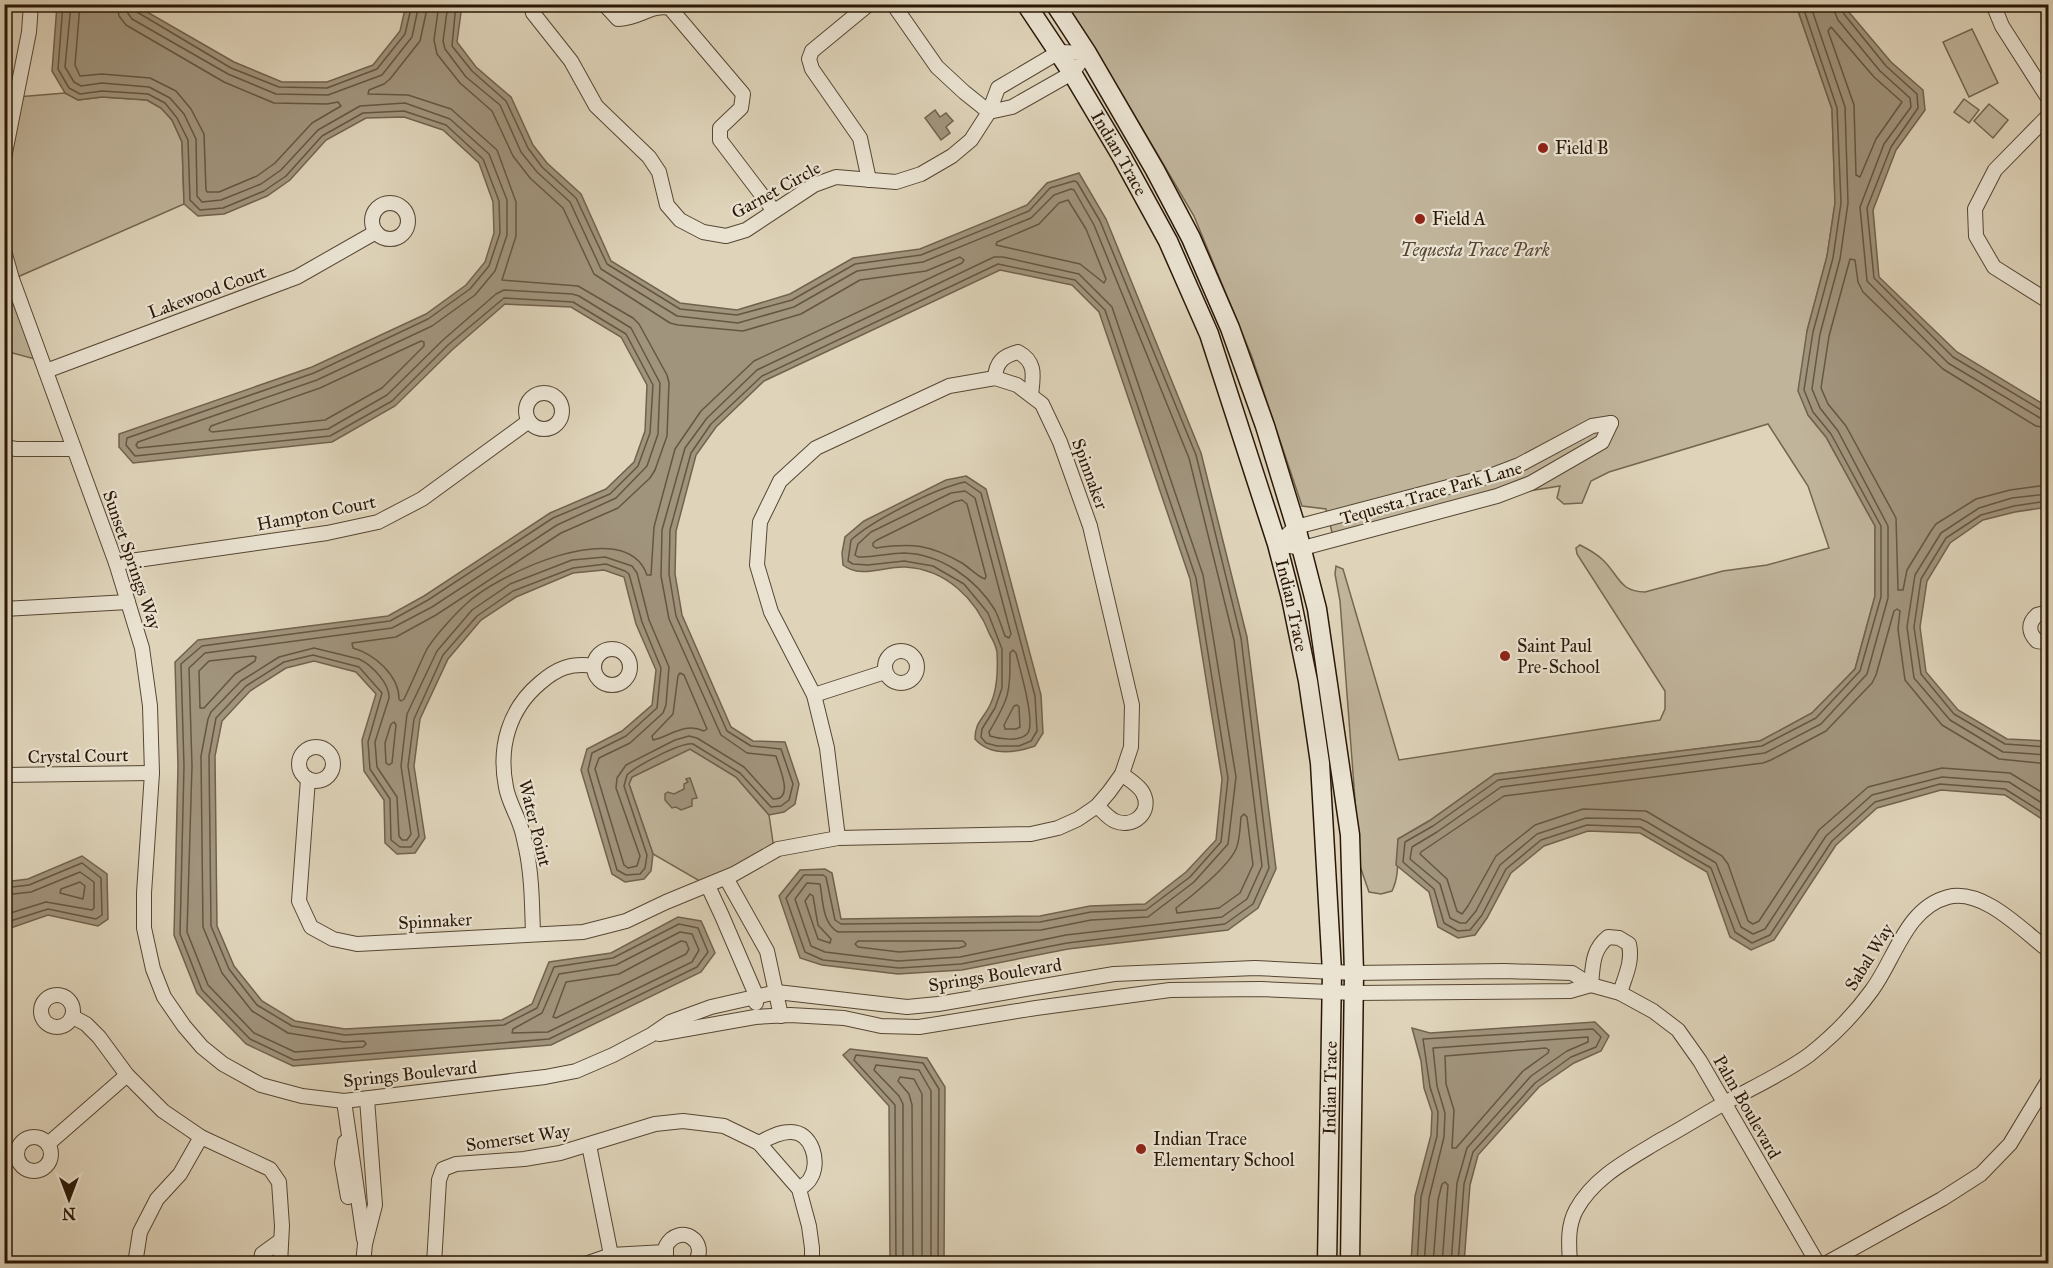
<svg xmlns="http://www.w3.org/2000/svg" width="2053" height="1268" viewBox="0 0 2053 1268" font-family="'IM FELL Great Primer',serif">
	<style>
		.green { fill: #c0b49b; stroke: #746650; stroke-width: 1.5 }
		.water { fill: #a1947d; stroke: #71624d; stroke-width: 1.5 }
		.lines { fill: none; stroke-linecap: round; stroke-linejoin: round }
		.shore { stroke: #655642; stroke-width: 1.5 }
		.street-casing { stroke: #564633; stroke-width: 16 }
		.secondary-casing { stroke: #291706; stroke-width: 21 }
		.street { stroke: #eae3d2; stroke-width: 14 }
		.secondary { stroke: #eae3d2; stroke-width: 18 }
		.poi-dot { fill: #8f2418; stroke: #eae3d2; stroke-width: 2 }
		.labels { text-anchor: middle; stroke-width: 4.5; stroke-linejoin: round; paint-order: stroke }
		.poi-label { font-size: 18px; fill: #291706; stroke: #eae3d2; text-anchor: start }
		.street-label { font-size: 18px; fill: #291706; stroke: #eae3d2 }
		.park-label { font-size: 18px; font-style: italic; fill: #564633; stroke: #eae3d2 }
	</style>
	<rect width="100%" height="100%" fill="#dfd4ba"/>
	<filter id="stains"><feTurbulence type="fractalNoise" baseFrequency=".00333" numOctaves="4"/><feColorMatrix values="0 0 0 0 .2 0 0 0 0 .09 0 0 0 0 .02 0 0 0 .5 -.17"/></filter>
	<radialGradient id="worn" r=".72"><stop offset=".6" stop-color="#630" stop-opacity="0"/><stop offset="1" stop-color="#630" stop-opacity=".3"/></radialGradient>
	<g class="green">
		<path d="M1066 5H1796L1832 109 1835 203 1827 257 1807 331 1808 415 1826 437 1875 526V596L1855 669 1812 713 1760 741 1495 774 1429 821 1398 839C1397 857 1400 875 1392 891L1381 894 1369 892 1360 866 1340 601 1335 574 1336 566 1343 569 1399 760 1660 720 1665 709V691L1577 554 1576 548 1580 545C1588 549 1597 554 1604 561 1619 576 1620 592 1645 592L1723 571 1767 565 1829 548 1808 486 1768 424 1609 472 1591 481 1582 503 1564 504 1557 498 1560 486 1497 496 1334 540 1326 509 1302 506 1252 357 1194 216 1096 50Z"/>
		<polygon points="1972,29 1998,83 1969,97 1943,42"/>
		<polygon points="65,93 78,100 102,97 147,100 161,108 172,120 182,142 184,204 13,279 42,361 5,351 4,158 17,97"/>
		<polygon points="1964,99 1979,110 1969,123 1954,112"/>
		<polygon points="1989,104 2008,120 1993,138 1974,121"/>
		<polygon points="690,749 736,777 769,815 774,849 703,883 653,854 629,784 632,777"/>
	</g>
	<g class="water">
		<polygon points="57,5 135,5 234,62 282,82 327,82 373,65 400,31 406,5 462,5 457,42 476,67 511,97 533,145 547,163 581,194 611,261 680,303 737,310 790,294 853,258 920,249 1027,205 1047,183 1079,173 1106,219 1201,453 1247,637 1276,869 1258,908 1228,930 1068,949 962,970 898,974 822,965 800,958 779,896 800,870 825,869 832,873 841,919 1040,916 1090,906 1145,904 1186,872 1216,840 1222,779 1190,579 1099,312 1072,285 1000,270 764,381 716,427 696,455 676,531 675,574 682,615 731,727 753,741 785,742 799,784 795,804 784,812 769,815 736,777 690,749 632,777 629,784 653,854 651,871 644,879 625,882 612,874 581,770 587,749 622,731 652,705 656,670 636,624 624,577 604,570 573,573 516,597 481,620 448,659 420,719 414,766 425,838 415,853 397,854 385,843 384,800 364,771 362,740 376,694 356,672 314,661 286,668 250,691 222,721 215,756 217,926 234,966 262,1001 295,1021 345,1029 502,1020 532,1004 549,962 611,953 678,917 701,921 703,925 715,953 701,972 551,1045 293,1066 246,1044 197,993 174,935 178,766 175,662 198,640 388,616 424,596 550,513 606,489 634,462 645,431 647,385 621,337 571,307 505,304 452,350 395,406 332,442 133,463 119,447 119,434 312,367 426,314 466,285 485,262 494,233 493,202 479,163 443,130 404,117 366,118 326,140 290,180 267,196 224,214 198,216 184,204 182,142 172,120 161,108 147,100 102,97 78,100 65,93 52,71"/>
		<polygon points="1796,5 1848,5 1848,11 1891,62 1923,90 1925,110 1896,150 1873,210 1879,277 1957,352 2048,407 2048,507 2015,512 1983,520 1950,543 1927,581 1920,627 1926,672 1958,710 2007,739 2048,741 2048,823 2005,795 1941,790 1877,808 1836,845 1774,940 1751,950 1730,937 1707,872 1640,833 1588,831 1544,846 1511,873 1487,918 1475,935 1458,938 1438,927 1429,892 1396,865 1398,839 1429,821 1495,774 1760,741 1812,713 1855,669 1875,596 1875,526 1826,437 1808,415 1798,391 1807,331 1827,256 1835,203 1832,109"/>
		<polygon points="935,110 940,117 946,113 953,121 946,127 950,133 941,140 925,118"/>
		<path d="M966 476 986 489 1041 695 1043 733 1035 746C1015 753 991 757 975 739 975 723 982 720 989 707 998 691 998 670 997 652 996 646 993 640 990 635 976 599 946 569 905 567 885 566 860 579 843 565L842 553 845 537 864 521 946 480Z"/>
		<polygon points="690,778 697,798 692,799 692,806 681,810 676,807 672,808 665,800 665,794 668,792 674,794 684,789 684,784 688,782 686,779"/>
		<polygon points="82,856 107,874 108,919 98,926 48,915 5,930 5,882 28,879"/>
		<polygon points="1595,1022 1609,1036 1601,1051 1574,1063 1539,1087 1478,1155 1470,1185 1464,1263 1411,1263 1415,1196 1431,1135 1432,1112 1424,1088 1421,1061 1412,1028 1430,1033"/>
		<polygon points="850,1049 927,1058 945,1087 944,1263 890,1263 889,1106 843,1055"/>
	</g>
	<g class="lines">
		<g class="shore">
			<path d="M63 4 58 69 69 88 80 94 102 91 148 94 165 103 177 118 188 140 190 200 200 210 223 208 264 191 286 176 322 136 363 113 404 111 446 125 483 159 499 201 500 233 489 266 470 289 428 319 314 373 127 438 126 445 135 456 330 436 392 401 448 345 504 298 573 302 626 334 653 385 650 433 638 466 610 494 553 518 428 600 390 621 202 646 181 664 184 766 180 934 202 990 250 1039 294 1060 549 1039 697 967 708 952 698 928 679 924 613 958 554 967 537 1008 504 1025 345 1035 292 1026 257 1005 229 969 211 926 209 756 216 718 246 686 284 662 313 655 359 667 382 693 368 742 370 769 390 799 391 840 400 847H411L419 836 408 766 414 719 443 655 477 616 513 591 573 568 606 564 625 571 629 574 642 622 661 668 657 708 626 736 592 753 588 770 617 870 626 875 640 874 645 868 647 855 624 786 627 775C636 766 681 742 693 744L740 773 771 807 781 806 789 800 793 784 781 749 751 746 727 731 676 616 669 574 670 530 691 453 711 424 762 376 998 264 1075 280 1105 310 1196 578 1228 778 1221 842 1190 877 1146 910 1091 912 1040 922 841 924 835 920 826 877 823 875H804L786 898 805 952 823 960 899 968 961 964 1067 943 1225 924 1253 904 1269 868 1241 638 1196 455 1100 221 1077 182 1074 181 1050 188 1029 211 921 255 855 264 792 300 737 315 680 309 607 264 576 198 542 167 528 148 506 101 472 71 452 46 456 4"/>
			<path d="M71 4 65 67 74 82 81 86 102 83 149 87 170 98 184 114 196 139 197 196 202 202 221 200 261 184 281 170 318 130 360 106 405 103 450 119 489 154 507 200V235L495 271 475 295 432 326 317 380 138 442 136 445 138 448 328 429 387 395 443 340 496 294 504 290 572 294 579 296 631 328 660 383 658 434 647 466 616 498 557 525 432 607 392 628 205 653 189 668 192 766 187 932 208 985 254 1033 295 1052 363 1047 366 1044 364 1041 344 1042 288 1033 252 1011 222 973 203 927 201 756 208 719 211 712 241 681 279 657 314 648 359 659C372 665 390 684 389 698L375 742 377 767 397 797 399 836 402 840H407L411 834 401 766 407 714 437 651 472 610 510 584 572 560 605 557 632 566 637 573 649 620 669 667 666 705 663 713 630 743 599 758 595 769 624 865 628 868 637 866 640 856 616 788 617 778 626 765 675 740 689 736 697 738 744 767 773 799C795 800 779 767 776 756L747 753 721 735 669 619 661 576 662 530 685 448 707 418 757 370 994 257H1003L1079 274 1112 307 1203 575 1236 777 1228 844 1194 882 1148 917 1091 920 1041 930 838 932C822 924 823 899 820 884L807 883 795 899 811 946 825 952 898 961 960 957 1066 935 1222 917 1247 899 1262 866 1234 640 1189 458 1094 225 1074 190 1071 189 1054 195 1031 218 923 262 857 271 794 307 738 323 677 316 601 269 570 202 537 172 521 152 500 105 466 77 445 49 443 41 448 4"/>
			<polyline points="80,4 75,65 80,76 102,74 150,78 176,91 191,109 204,134 206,190 207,192 219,192 257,176 275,163 312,123 341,106 338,102 327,104 274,103 224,82 126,25 119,16 117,4"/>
			<polyline points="126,4 127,12 132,19 228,74 276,94 328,95 382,75 412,37 419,4"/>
			<polyline points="133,4 137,12 231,68 279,87 327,88 377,69 405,34 412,4"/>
			<path d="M428 4 420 41 390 79 384 84 369 90 368 94 408 95 451 109 497 150 516 202V236L502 280 578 286 633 318 639 324 667 375 669 383 667 436 655 470 650 478 618 508 561 533 436 615 396 637 352 643 353 648C374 654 399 675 399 699L401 701 404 699C412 683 419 665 427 649 435 636 454 615 466 604 496 575 625 513 647 575H651L654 527 675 449 701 411 754 361 962 263 964 260 960 257 926 271 860 280 801 314 743 331 678 325 670 323 594 274 563 208 530 178 513 156 492 111 460 83 437 54 434 40 439 4"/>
			<polyline points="1802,4 1837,108 1841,203 1833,258 1813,332 1804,390 1813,412 1831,434 1881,526 1881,597 1860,671 1816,718 1762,746 1498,780 1433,826 1405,842 1403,862 1434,889 1444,923 1458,931 1470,930 1482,915 1506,869 1541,840 1587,825 1640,827 1711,868 1735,932 1752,943 1770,935 1832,841 1875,802 1940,784 2005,789 2048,816"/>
			<polyline points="1810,4 1845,107 1848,203 1840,259 1820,334 1812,389 1820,408 1838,431 1888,526 1888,598 1867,674 1821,724 1765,753 1501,787 1437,832 1412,847 1410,859 1440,884 1450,918 1460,923 1466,923 1476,911 1500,865 1537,834 1586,818 1640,819 1647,822 1716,863 1741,927 1753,934 1765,929 1826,836 1872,795 1942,777 2009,782 2048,807"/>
			<polyline points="1835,4 1835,13 1838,20 1880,71 1910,98 1911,107 1884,144 1860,207 1867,281 1948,363 2040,418 2048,419"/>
			<polyline points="1842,4 1844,14 1886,66 1917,94 1918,108 1891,147 1867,208 1874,278 1953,357 2043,411 2048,412"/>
			<polygon points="1831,27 1874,77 1902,102 1876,139 1860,177 1856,175 1854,105 1828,31"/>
			<polygon points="1068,200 1086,229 1106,279 1104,283 1080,264 996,245 997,242 1039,224 1059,203"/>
			<polygon points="421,341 424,342 424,346 382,388 325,420 212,432 209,430 211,426 320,388"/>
			<polyline points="2048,428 2036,426 1943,369 1863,292 1858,282 1855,260 1850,259 1829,336 1821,388 1828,404 1846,426 1896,518 1898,590 1903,590 1907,570 1931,531 1936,524 1976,499 2010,490 2048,485"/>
			<path d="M965 482 981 493 1035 696 1037 731 1031 741 1019 746H997L986 743 981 737 982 729 995 708 1002 688V649L988 613 964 584 933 566 904 561 868 565 853 564 848 561 851 540C873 520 936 488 965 482Z"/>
			<path d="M965 491 975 498 1011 634 1009 638 1005 636C1002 628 999 618 995 610 976 579 941 554 904 553 888 553 873 558 858 557L855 555 858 544 871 532 951 493Z"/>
			<polyline points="2048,494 2012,498 1979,508 1941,533 1915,575 1907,627 1914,678 1950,720 2003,752 2048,755"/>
			<path d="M962 500 967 504 986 576 985 579C978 577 970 568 962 563 929 544 912 543 876 548L873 546V543L877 540 954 502Z"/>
			<polyline points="2048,501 2014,506 1981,515 1946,538 1921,579 1914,627 1921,674 1954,714 2005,744 2048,747"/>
			<path d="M1013 650 1016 653C1019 666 1037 725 1027 734 1019 742 999 739 990 736L989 732C1010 697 1010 693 1010 653Z"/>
			<polygon points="253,656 256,657 255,661 235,674 204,708 200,708 199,671 209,661"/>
			<path d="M680 673 684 675 707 729 704 731C684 722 671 736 653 740L652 736 673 714 678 676Z"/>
			<polygon points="1017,705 1019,707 1020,727 1016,729 1005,729 1004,725 1014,706"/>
			<polygon points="394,722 396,725 392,763 389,765 386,763 385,743 391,724"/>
			<polyline points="2048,764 1999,759 1942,725 1905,680 1898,629 1900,611 1897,609 1894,611 1876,675 1872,683 1826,731 1771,760 1763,763 1504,796 1421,852 1420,854 1447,879 1457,911 1462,914 1468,906 1496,856 1535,825 1583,809 1646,811 1722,856 1728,864 1748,921 1753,924 1759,921 1819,830 1868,787 1942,768 2010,773 2048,796"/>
			<path d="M1244 814 1247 817 1253 865 1240 893 1219 908 1177 913 1176 908C1192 896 1228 867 1236 849 1240 840 1240 827 1241 817Z"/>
			<polygon points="80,882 85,886 83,899 60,893 61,889"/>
			<polyline points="4,888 29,885 82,863 101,878 102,915 96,919 48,909 4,923"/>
			<polygon points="810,894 813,896 818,925 831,939 830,943 818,939 805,901"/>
			<polyline points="4,895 31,892 80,872 94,882 94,908 92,910 46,902 4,915"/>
			<polygon points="680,932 692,934 699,950 692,962 548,1032 512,1033 513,1029 542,1013 559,974 616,965"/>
			<polygon points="681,941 686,942 689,949 686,954 556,1018 553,1017 566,982 619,974"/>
			<polygon points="858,941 963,941 966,944 965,946 959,948 899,952 858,947 855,944"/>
			<polygon points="1546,1048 1549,1050 1548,1053 1523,1071 1456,1148 1452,1148 1454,1110 1446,1084 1445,1056"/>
			<polyline points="896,1264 895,1105 854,1060 856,1055 923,1063 939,1089 938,1264"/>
			<polyline points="903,1264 903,1104 899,1096 874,1070 876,1065 919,1070 931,1091 931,1264"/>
			<polyline points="913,1264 912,1105 909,1094 898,1081 900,1077 914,1079 922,1094 922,1264"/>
			<polyline points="1417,1264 1421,1197 1437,1136 1438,1112 1430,1087 1423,1039 1593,1029 1601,1037 1596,1047 1571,1057 1535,1083 1473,1152 1464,1184 1458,1264"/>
			<polyline points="1424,1264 1429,1198 1444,1137 1445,1113 1437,1086 1433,1048 1588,1037 1588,1042 1567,1051 1531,1076 1467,1148 1457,1183 1451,1264"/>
			<polyline points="1433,1264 1438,1200 1442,1184 1445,1182 1448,1185 1442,1264"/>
		</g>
		<g class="street-casing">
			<g id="street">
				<polyline points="531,4 533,13 571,61 596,106 649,157 659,172 667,205 680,220 703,232 726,236 746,230 814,185 836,177 896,182 921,174 952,156 971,140 989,112 964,92 937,67 893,4"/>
				<path d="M604 4 618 19C639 19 650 4 670 8L743 94 741 108 720 128V140L774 211"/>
				<polyline points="1993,4 2002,26 2048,98"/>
				<polygon points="1059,52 1087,53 1072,73 1012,107 989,112 998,88"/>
				<polyline points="2048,116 1995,170 1975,209 1976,236 1994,267 2048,301"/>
				<polyline points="4,158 29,32 31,4"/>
				<polyline points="869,180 860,138 812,69 809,59 812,51 869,4"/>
				<circle cx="390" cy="221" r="18"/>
				<polyline points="4,251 12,279 116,563 142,648 150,706 152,773 144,893 144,928 153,969 164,997 184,1026 202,1047 223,1064 261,1085 302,1096 344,1101 545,1077 576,1071 613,1055 651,1035 670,1022 711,1007 777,992 907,1007 938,1004 1114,974 1255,968 1354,973 1504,971 1572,973 1591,985 1620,993 1653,1011 1678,1030 1700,1061 1818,1264"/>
				<polyline points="46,371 297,277 376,232"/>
				<path d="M995 378C996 362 1003 356 1018 352 1037 362 1033 377 1031 395"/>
				<circle cx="544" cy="411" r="18"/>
				<polyline points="4,447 16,449 74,449"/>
				<polyline points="1277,544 1303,548 1497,496 1531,483 1602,442 1611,423"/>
				<polyline points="1277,544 1296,527 1490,476 1519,465 1592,426 1611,423"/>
				<polyline points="116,563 327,533 378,522 422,499 529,421"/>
				<polyline points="4,609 128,602"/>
				<path d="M2048 612 2037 615C2028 623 2028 632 2037 641L2048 643"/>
				<circle cx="612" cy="667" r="18"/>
				<circle cx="901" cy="667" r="16"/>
				<polyline points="814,695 885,672"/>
				<circle cx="316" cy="764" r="17"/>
				<polyline points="4,775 152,773"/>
				<polyline points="308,779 299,901 311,927 333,939 357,944 583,932 626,921 666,902 734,874 778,849 838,838 1031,834 1058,828 1078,819 1097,806 1109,792 1122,774 1131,747 1132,705 1090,526 1060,442 1042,404 1017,385 995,378 949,386 816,448 780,481 760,522 757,565 771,612 814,695 827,748 838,838"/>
				<path d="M1097 806C1103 811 1108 818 1115 821 1133 829 1153 812 1143 793 1139 785 1129 780 1122 774"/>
				<polyline points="726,878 767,951 781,1016"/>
				<polyline points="708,886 722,916 756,995 756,1003"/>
				<path d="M533 934C532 905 532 876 526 848 524 840 523 832 520 825 516 813 508 800 506 787 498 747 509 709 540 683 556 669 571 662 594 666"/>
				<path d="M1591 985C1593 965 1592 950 1608 937L1619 938 1629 944C1633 962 1625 976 1620 993"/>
				<circle cx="57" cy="1011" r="16"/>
				<polyline points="73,1017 86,1024 99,1037 127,1075 163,1111 201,1137 270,1169 279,1182 282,1226 280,1264"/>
				<polyline points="659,1034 755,1017 790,1015 844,1018 881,1026 919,1027 1036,1008 1170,990 1261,989 1354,993 1570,991 1591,985"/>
				<polyline points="344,1101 364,1239"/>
				<circle cx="34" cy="1154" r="17"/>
				<polyline points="345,1142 342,1163 348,1197"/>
				<path d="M759 1143C768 1138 779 1132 790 1132 812 1131 821 1163 810 1179 808 1183 803 1186 799 1189"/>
				<polyline points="48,1144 127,1075"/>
				<polyline points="589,1145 611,1255 611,1264"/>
				<polyline points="135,1264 140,1232 157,1199 180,1174 201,1137"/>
				<polyline points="260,1264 262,1254 280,1241"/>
				<polyline points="363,1264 365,1244 375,1205 367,1099"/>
				<polyline points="434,1264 439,1180 443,1169 456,1164 524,1159 560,1153 655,1124 683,1121 724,1126 759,1143 799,1189 809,1226 812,1248 812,1264"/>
				<polyline points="585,1264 611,1255 665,1252"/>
				<path d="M670 1264 666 1258V1246C679 1222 711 1241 694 1264"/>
				<path d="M1570 1264C1569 1245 1567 1227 1576 1210 1594 1177 1628 1160 1659 1141 1683 1128 1706 1113 1730 1100 1756 1086 1784 1073 1809 1055 1833 1036 1854 1015 1872 990 1895 959 1906 908 1948 897 1983 888 2022 930 2048 950"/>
				<polyline points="1825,1264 1942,1199 1981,1174 2010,1144 2048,1081"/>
			</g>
		</g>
		<g class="secondary-casing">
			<g id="secondary">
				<path id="s1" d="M1026 4 1072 73 1122 157 1168 241 1209 334 1277 544 1291 598 1308 681 1320 763 1332 972 1327 1264"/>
				<polyline points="1055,4 1087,53 1155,170 1191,238 1230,328 1265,426 1296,527 1317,609 1350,835 1354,973 1350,1264"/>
			</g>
		</g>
		<use href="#street" class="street"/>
		<use href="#secondary" class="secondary"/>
	</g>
	<g class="poi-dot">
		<circle cx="1543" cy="148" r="6"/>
		<circle cx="1420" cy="219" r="6"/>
		<circle cx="1505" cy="656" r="6"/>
		<circle cx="1141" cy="1149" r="6"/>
	</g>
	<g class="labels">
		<g class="poi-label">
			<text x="1555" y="154">Field B</text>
			<text x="1432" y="225">Field A</text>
			<text x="1517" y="652">Saint Paul<tspan x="1517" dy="21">Pre-School</tspan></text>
			<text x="1153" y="1145">Indian Trace<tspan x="1153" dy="21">Elementary School</tspan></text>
		</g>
		<g class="street-label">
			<text dy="6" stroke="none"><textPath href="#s1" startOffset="176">Indian Trace</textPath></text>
			<text transform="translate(776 190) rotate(-29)" y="6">Garnet Circle</text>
			<text transform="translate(207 292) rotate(-20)" y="6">Lakewood Court</text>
			<text transform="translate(1090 474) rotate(70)" y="6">Spinnaker</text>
			<text transform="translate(1431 493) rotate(-16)" y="6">Tequesta Trace Park Lane</text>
			<text transform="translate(316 513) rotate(-11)" y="6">Hampton Court</text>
			<text transform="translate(132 560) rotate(71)" y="6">Sunset Springs Way</text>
			<text dy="6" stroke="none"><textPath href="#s1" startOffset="662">Indian Trace</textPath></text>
			<text transform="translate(78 756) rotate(-1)" y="6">Crystal Court</text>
			<text transform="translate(535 823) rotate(76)" y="6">Water Point</text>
			<text transform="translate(435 921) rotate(-3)" y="6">Spinnaker</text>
			<text transform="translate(1869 957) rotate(-58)" y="6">Sabal Way</text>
			<text transform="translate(995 975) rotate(-9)" y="6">Springs Boulevard</text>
			<text transform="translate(410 1074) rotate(-6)" y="6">Springs Boulevard</text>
			<text transform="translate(1330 1088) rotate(-89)" y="6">Indian Trace</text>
			<text transform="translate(1747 1107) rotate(60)" y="6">Palm Boulevard</text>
			<text transform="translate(518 1138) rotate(-8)" y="6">Somerset Way</text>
		</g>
		<g class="park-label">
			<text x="1475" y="256">Tequesta Trace Park</text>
		</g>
	</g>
	<rect width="2053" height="1268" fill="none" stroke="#dfd4ba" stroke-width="24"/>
	<rect x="6" y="6" width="2041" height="1256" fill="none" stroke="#291706" stroke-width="3"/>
	<rect x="12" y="12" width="2029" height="1244" fill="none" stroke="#291706" stroke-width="1.5"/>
	<g transform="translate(69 1199) rotate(180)" stroke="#eae3d2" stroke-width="4.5" paint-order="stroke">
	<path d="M0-4.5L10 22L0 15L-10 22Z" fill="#291706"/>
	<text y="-9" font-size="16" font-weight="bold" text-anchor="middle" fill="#291706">N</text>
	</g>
	<rect width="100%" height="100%" filter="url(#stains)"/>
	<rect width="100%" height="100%" fill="url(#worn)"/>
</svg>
